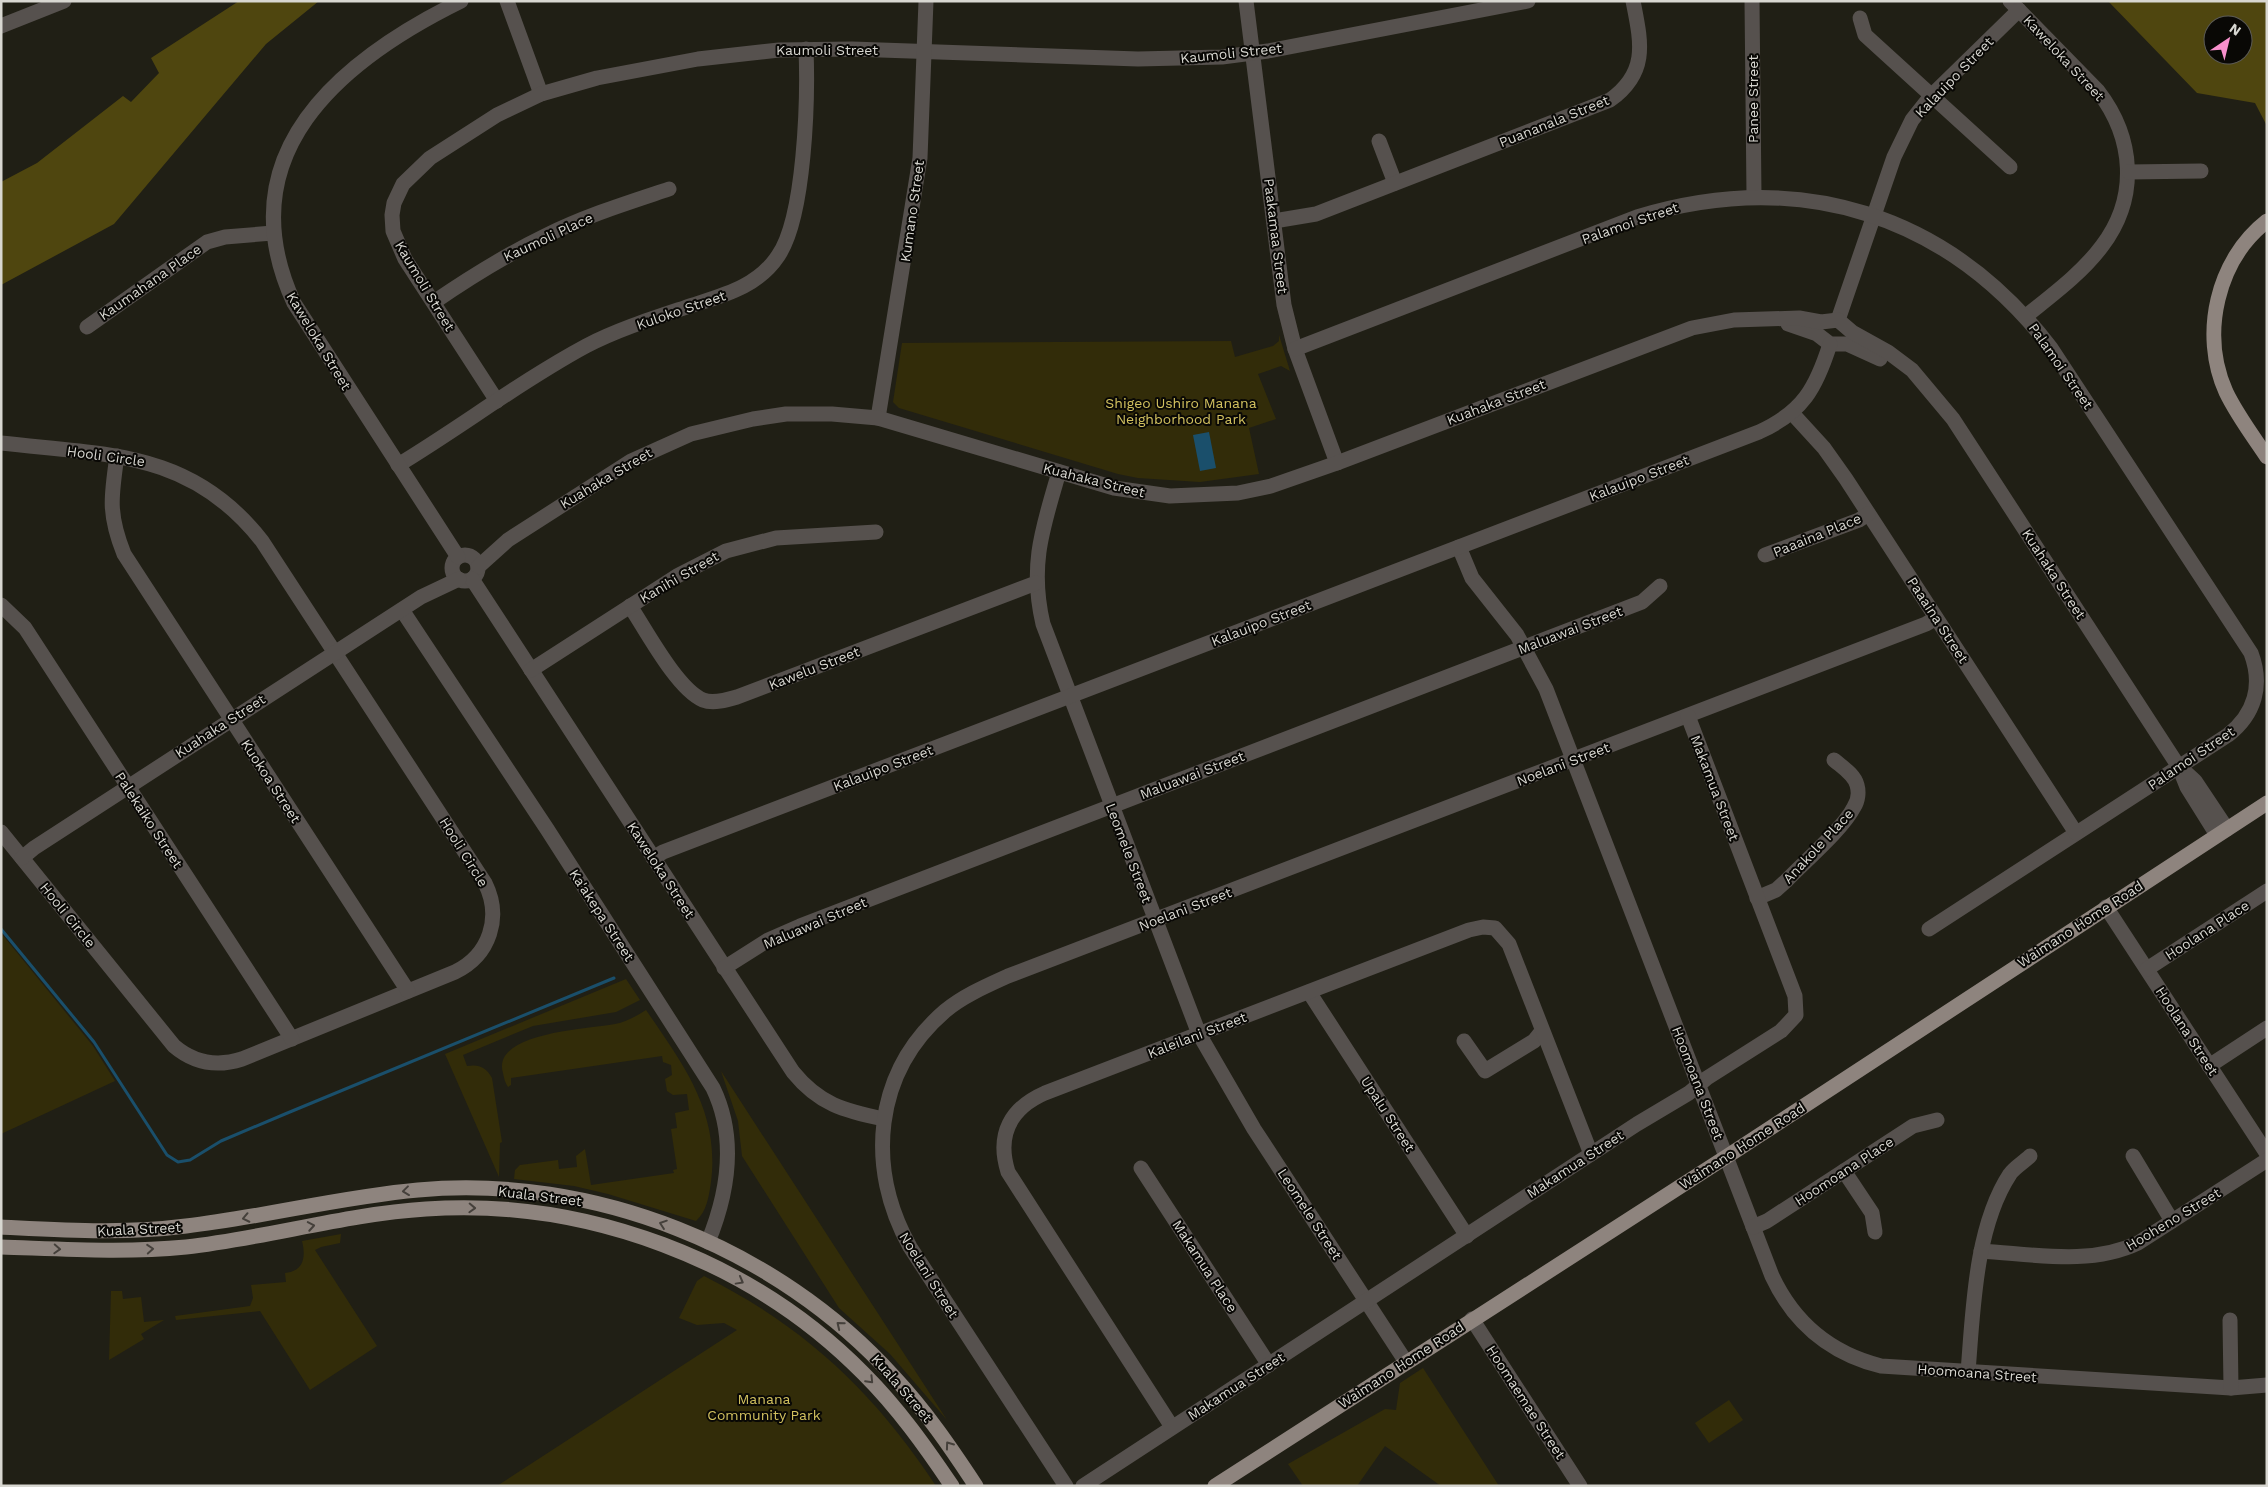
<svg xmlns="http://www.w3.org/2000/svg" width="2268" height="1487" viewBox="0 0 2268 1487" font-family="'Work Sans',sans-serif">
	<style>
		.green { fill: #322c09 }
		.forest { fill: #4f460f; fill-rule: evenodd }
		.water { fill: #1a4f6b }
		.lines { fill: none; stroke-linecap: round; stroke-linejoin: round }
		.stream { stroke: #1a4f6b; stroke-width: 3 }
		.minor { stroke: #56514e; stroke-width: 15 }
		.major { stroke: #8e847e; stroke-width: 15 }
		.oneway { stroke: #45403b }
		.labels { text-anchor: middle; stroke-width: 4; stroke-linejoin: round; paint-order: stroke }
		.street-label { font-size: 14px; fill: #d8d7d1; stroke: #090805 }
		.park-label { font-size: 14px; fill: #d2c15f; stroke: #090805 }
	</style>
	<rect width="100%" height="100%" fill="#201f15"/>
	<g class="green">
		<polygon points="1279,335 1290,371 1281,366 1258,374 1276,419 1249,428 1259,474 1200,482 1138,478 1118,474 899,408 893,402 902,343 1231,341 1235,357 1273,346 1279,341"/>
		<polygon points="1,933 93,1046 115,1081 1,1134"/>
		<path d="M626 979 640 1000 616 1012 533 1026 463 1055 467 1066C479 1064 486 1067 492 1078L502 1142 500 1143 499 1177 445 1054Z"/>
		<path d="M646 1010C683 1064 720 1112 711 1182 709 1196 707 1211 696 1221L608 1194 574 1186 514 1179 515 1170 520 1165 558 1160 559 1169 577 1167 576 1156 585 1149 591 1185 674 1173 673 1170 677 1169 671 1129 677 1128 675 1113 689 1110 687 1094 673 1095 667 1091 665 1079 672 1075 671 1065 663 1062 662 1056 511 1078V1085L508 1087C505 1083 504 1078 503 1073 491 1032 590 1029 615 1024 627 1022 636 1016 646 1010Z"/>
		<polygon points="721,1071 947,1420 890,1354 839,1308 742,1156 738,1121"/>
		<path d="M341 1234 340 1243 321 1247 315 1250 377 1346 310 1390 260 1311 176 1320 175 1316 250 1306 253 1298 251 1285 286 1282 285 1273C304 1271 306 1257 302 1241Z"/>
		<path d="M704 1276C805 1327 874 1392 936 1486H497L737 1330 724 1323 697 1325 679 1318 697 1281Z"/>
		<polygon points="111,1291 122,1291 123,1299 141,1297 144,1322 164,1320 141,1334 144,1339 109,1360"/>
		<polygon points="1423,1368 1499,1486 1441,1486 1385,1446 1357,1486 1303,1486 1301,1483 1288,1464 1385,1409 1396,1410 1400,1383"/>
		<polygon points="1729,1400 1743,1420 1709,1443 1695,1423"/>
	</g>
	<g class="forest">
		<polygon points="239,1 319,1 266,44 114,224 1,285 1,182 37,163 123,96 131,102 159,73 151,58"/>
		<path d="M2108 1H2267V126L2255 103 2197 93ZM2213 25H2243V55H2213Z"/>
	</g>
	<polygon class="water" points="1209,432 1216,468 1200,471 1193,435"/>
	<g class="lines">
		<polyline class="stream" points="1,929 94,1042 167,1155 178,1162 190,1160 221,1141 285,1114 614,978"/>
		<g class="minor">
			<polyline points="507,1 541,94"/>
			<polyline points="1246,1 1284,305 1295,349 1337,463"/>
			<polyline points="1752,1 1754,196"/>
			<path d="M2010 1 2098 91C2134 138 2139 197 2102 246 2082 273 2052 295 2026 316"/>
			<polyline points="1860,18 1865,35 2010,167"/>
			<polyline points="1,26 64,1"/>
			<polyline points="1379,141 1395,183"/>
			<polyline points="2129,172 2201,171"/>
			<path d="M1274 221 1316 214 1610 100C1649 72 1641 42 1633 1"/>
			<path d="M434 302C469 278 506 255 545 236 585 216 627 203 669 189"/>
			<polyline points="1838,320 1894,157 1912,120 1931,96 2019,10"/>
			<polyline points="1788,324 1817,334 1830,344 1847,344 1880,359"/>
			<polyline points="87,327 207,242 225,237 273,233"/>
			<path d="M1295 349 1637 217C1799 168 1947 213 2051 348L2251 653C2263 685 2255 714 2228 735L1929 929"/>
			<polyline points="497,401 405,259 393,231 392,215 394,203 403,184 430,158 497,115 541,94 597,78 698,59 779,50 852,49 1138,59 1222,57 1268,51 1528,1"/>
			<polyline points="1792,413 1824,448 1846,479 2076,833"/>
			<polyline points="878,418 920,158 926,1"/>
			<path d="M1 443C106 455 191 450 262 541L485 883C502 917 490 955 455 972L242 1059C217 1067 194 1063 174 1046L1 832"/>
			<path d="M117 456C111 497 108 514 124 554L408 991"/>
			<path d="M398 465C461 427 521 381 586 346 617 330 651 319 684 308 719 296 756 289 778 256 805 217 808 99 806 49"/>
			<path d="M1059 472C1043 527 1029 565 1043 624L1199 1034 1254 1129 1406 1362"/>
			<path d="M1459 547 1472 578 1517 635 1546 689 1772 1276C1794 1323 1829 1353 1881 1366L2231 1388 2267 1385"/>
			<polyline points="1765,555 1859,520 1868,514"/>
			<circle cx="465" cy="568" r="13"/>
			<path d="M458 557 294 303C226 155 339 61 461 1"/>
			<polyline points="478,567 508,540 631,461 691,434 753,419 786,414 832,414 878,418 1114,488 1170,496 1238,493 1271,486 1337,463 1692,328 1734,320 1799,318 1821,322 1838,320 1852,332 1888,352 1912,370 1953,419 2179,767 2187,787 2217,835"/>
			<path d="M472 579 793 1072C819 1104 844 1111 884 1119"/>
			<polyline points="1,605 25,628 292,1039"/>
			<path d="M630 606C646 630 677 689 703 700 713 704 727 700 737 697L1036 583"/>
			<path d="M402 610 547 829 713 1088C737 1138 728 1193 708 1242"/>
			<polyline points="531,670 677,576 726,551 776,538 876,532"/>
			<polyline points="2182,769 2195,781 2227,829"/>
			<polyline points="22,858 34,848 421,597 459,579"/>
			<path d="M653 858 663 852 1759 432C1803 412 1816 388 1830 344"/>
			<path d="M1757 898 1776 890 1786 881C1804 862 1843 829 1854 807 1858 801 1859 792 1857 785 1854 774 1842 767 1834 760"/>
			<polyline points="2106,907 2267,1154"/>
			<polyline points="724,968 768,940 800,926 1642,602 1660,586"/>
			<polyline points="2147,969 2267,891"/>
			<polyline points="1309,992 1467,1236"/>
			<polyline points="1464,1041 1485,1071 1534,1041 1542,1031"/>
			<polyline points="2209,1066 2267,1028"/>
			<polyline points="2133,1156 2172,1221"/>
			<polyline points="1141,1168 1269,1365"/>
			<polyline points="1844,1171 1872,1213 1875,1232"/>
			<polyline points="1753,1227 1767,1221 1913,1126 1937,1120"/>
			<path d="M1981 1251C2033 1254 2090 1266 2138 1243L2267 1160"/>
			<polyline points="1472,1319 1580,1486"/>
			<polyline points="2230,1320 2231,1388"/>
			<path d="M1968 1372C1973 1311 1975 1227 2010 1174 2015 1167 2024 1162 2030 1156"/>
			<path d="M1172 1427 1008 1172C996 1134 1011 1108 1045 1093L1469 930 1483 927 1495 928 1509 944 1591 1154"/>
			<path d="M1066 1486 910 1247C866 1168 873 1073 945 1011 963 996 986 986 1008 976L1926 624 1936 618"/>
			<polyline points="1083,1486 1637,1124 1689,1093 1707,1078 1781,1031 1796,1015 1795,996 1688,716"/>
		</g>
		<g class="major">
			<path d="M2267 221C2217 260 2200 334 2226 392 2237 415 2253 436 2267 457"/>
			<path d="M1 1227C63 1230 125 1234 186 1226 264 1217 340 1197 418 1190 592 1174 777 1247 894 1377 925 1410 951 1448 976 1486"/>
			<path d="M1 1247C63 1249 124 1253 186 1247 267 1238 346 1214 426 1209 586 1198 752 1260 864 1374 898 1408 925 1446 952 1486"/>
			<polyline points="1215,1486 1726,1157 2267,803"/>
		</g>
	</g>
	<defs><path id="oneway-chevron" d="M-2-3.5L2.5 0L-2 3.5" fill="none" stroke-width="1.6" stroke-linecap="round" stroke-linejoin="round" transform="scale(1.25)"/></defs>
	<g class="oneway">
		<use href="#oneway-chevron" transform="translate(406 1191) rotate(173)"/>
		<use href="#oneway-chevron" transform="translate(472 1208) rotate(2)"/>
		<use href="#oneway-chevron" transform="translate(246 1218) rotate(168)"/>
		<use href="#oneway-chevron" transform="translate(663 1224) rotate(-161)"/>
		<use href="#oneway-chevron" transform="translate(311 1226) rotate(-10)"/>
		<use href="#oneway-chevron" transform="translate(57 1249) rotate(3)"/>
		<use href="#oneway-chevron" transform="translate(150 1249) rotate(-4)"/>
		<use href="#oneway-chevron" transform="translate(740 1281) rotate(29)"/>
		<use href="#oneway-chevron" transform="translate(840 1325) rotate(-141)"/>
		<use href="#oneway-chevron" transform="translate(870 1380) rotate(46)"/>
		<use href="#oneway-chevron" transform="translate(949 1445) rotate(-126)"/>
	</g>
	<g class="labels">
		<g class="street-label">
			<text x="827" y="55">Kaumoli Street</text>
			<text transform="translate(1231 53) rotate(-6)" y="5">Kaumoli Street</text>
			<text transform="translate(2064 58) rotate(47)" y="5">Kaweloka Street</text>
			<text transform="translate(1954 77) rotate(-46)" y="5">Kalauipo Street</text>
			<text transform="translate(1753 99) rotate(-90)" y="5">Panee Street</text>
			<text transform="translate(1554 121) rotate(-22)" y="5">Puananala Street</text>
			<text transform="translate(912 211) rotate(-82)" y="5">Kumano Street</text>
			<text transform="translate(1630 223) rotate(-19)" y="5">Palamoi Street</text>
			<text transform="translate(1276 236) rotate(83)" y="5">Paakamaa Street</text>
			<text transform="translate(548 237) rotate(-25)" y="5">Kaumoli Place</text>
			<text transform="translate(150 282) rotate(-35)" y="5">Kaumahana Place</text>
			<text transform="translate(425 286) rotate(59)" y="5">Kaumoli Street</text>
			<text transform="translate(681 310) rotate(-19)" y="5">Kuloko Street</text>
			<text transform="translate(319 341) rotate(59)" y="5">Kaweloka Street</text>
			<text transform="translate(2061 366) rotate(55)" y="5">Palamoi Street</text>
			<text transform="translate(1496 402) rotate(-21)" y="5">Kuahaka Street</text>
			<text transform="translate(106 456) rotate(8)" y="5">Hooli Circle</text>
			<text transform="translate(606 478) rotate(-31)" y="5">Kuahaka Street</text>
			<text transform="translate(1639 478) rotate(-21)" y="5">Kalauipo Street</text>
			<text transform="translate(1094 480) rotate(14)" y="5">Kuahaka Street</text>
			<text transform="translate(1817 535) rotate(-22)" y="5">Paaaina Place</text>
			<text transform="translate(2054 574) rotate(57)" y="5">Kuahaka Street</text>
			<text transform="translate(679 577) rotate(-30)" y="5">Kanihi Street</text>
			<text transform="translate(1938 620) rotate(57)" y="5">Paaaina Street</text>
			<text transform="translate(1261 623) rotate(-21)" y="5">Kalauipo Street</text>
			<text transform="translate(1570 630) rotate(-21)" y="5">Maluawai Street</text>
			<text transform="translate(814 668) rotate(-21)" y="5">Kawelu Street</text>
			<text transform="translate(220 726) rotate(-33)" y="5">Kuahaka Street</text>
			<text transform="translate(2191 758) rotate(-34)" y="5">Palamoi Street</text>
			<text transform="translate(1563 764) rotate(-21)" y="5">Noelani Street</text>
			<text transform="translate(883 768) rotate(-21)" y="5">Kalauipo Street</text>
			<text transform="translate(1192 775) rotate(-21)" y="5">Maluawai Street</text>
			<text transform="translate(271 781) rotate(57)" y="5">Kuokoa Street</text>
			<text transform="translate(1715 788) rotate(69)" y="5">Makamua Street</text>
			<text transform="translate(149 820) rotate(57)" y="5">Palekaiko Street</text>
			<text transform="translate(1818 846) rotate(-47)" y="5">Anakole Place</text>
			<text transform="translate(464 852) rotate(58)" y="5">Hooli Circle</text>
			<text transform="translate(1129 853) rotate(69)" y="5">Leomele Street</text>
			<text transform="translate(661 870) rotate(57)" y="5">Kaweloka Street</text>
			<text transform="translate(1185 909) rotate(-21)" y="5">Noelani Street</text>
			<text transform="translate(68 915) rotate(51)" y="5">Hooli Circle</text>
			<text transform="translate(602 915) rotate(57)" y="5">Ka'akepa Street</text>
			<text transform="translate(815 923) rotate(-23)" y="5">Maluawai Street</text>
			<text transform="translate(2080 924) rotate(-33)" y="5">Waimano Home Road</text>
			<text transform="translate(2207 930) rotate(-33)" y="5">Hoolana Place</text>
			<text transform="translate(2187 1031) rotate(57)" y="5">Hoolana Street</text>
			<text transform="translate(1197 1035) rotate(-21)" y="5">Kaleilani Street</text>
			<text transform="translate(1698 1083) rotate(69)" y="5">Hoomoana Street</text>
			<text transform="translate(1388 1114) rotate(57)" y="5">Upalu Street</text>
			<text transform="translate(1742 1146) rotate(-33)" y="5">Waimano Home Road</text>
			<text transform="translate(1575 1164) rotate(-33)" y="5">Makamua Street</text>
			<text transform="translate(1844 1171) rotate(-33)" y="5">Hoomoana Place</text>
			<text transform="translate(540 1196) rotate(7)" y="5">Kuala Street</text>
			<text transform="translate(1310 1214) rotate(57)" y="5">Leomele Street</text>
			<text transform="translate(2173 1219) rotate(-31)" y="5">Hooheno Street</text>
			<text transform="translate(139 1229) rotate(-3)" y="5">Kuala Street</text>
			<text transform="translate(1205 1266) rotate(57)" y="5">Makamua Place</text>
			<text transform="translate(929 1275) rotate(58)" y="5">Noelani Street</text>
			<text transform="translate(1401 1365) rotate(-33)" y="5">Waimano Home Road</text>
			<text transform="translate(1977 1373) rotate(4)" y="5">Hoomoana Street</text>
			<text transform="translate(1236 1386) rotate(-33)" y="5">Makamua Street</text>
			<text transform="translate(902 1388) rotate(49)" y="5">Kuala Street</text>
			<text transform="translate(1526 1402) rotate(57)" y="5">Hoomaemae Street</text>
		</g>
		<g class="park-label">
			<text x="1181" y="408">Shigeo Ushiro Manana<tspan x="1181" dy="16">Neighborhood Park</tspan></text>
			<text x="764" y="1404">Manana<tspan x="764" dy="16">Community Park</tspan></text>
		</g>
	</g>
	<rect width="2268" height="1487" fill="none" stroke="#d8d7d1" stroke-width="5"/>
	<g transform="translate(2228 40) rotate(35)"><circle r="24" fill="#090805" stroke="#5c5b57"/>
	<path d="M0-4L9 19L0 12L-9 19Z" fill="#f890cc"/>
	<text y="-8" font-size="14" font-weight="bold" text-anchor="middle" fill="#d8d7d1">N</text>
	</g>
</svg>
